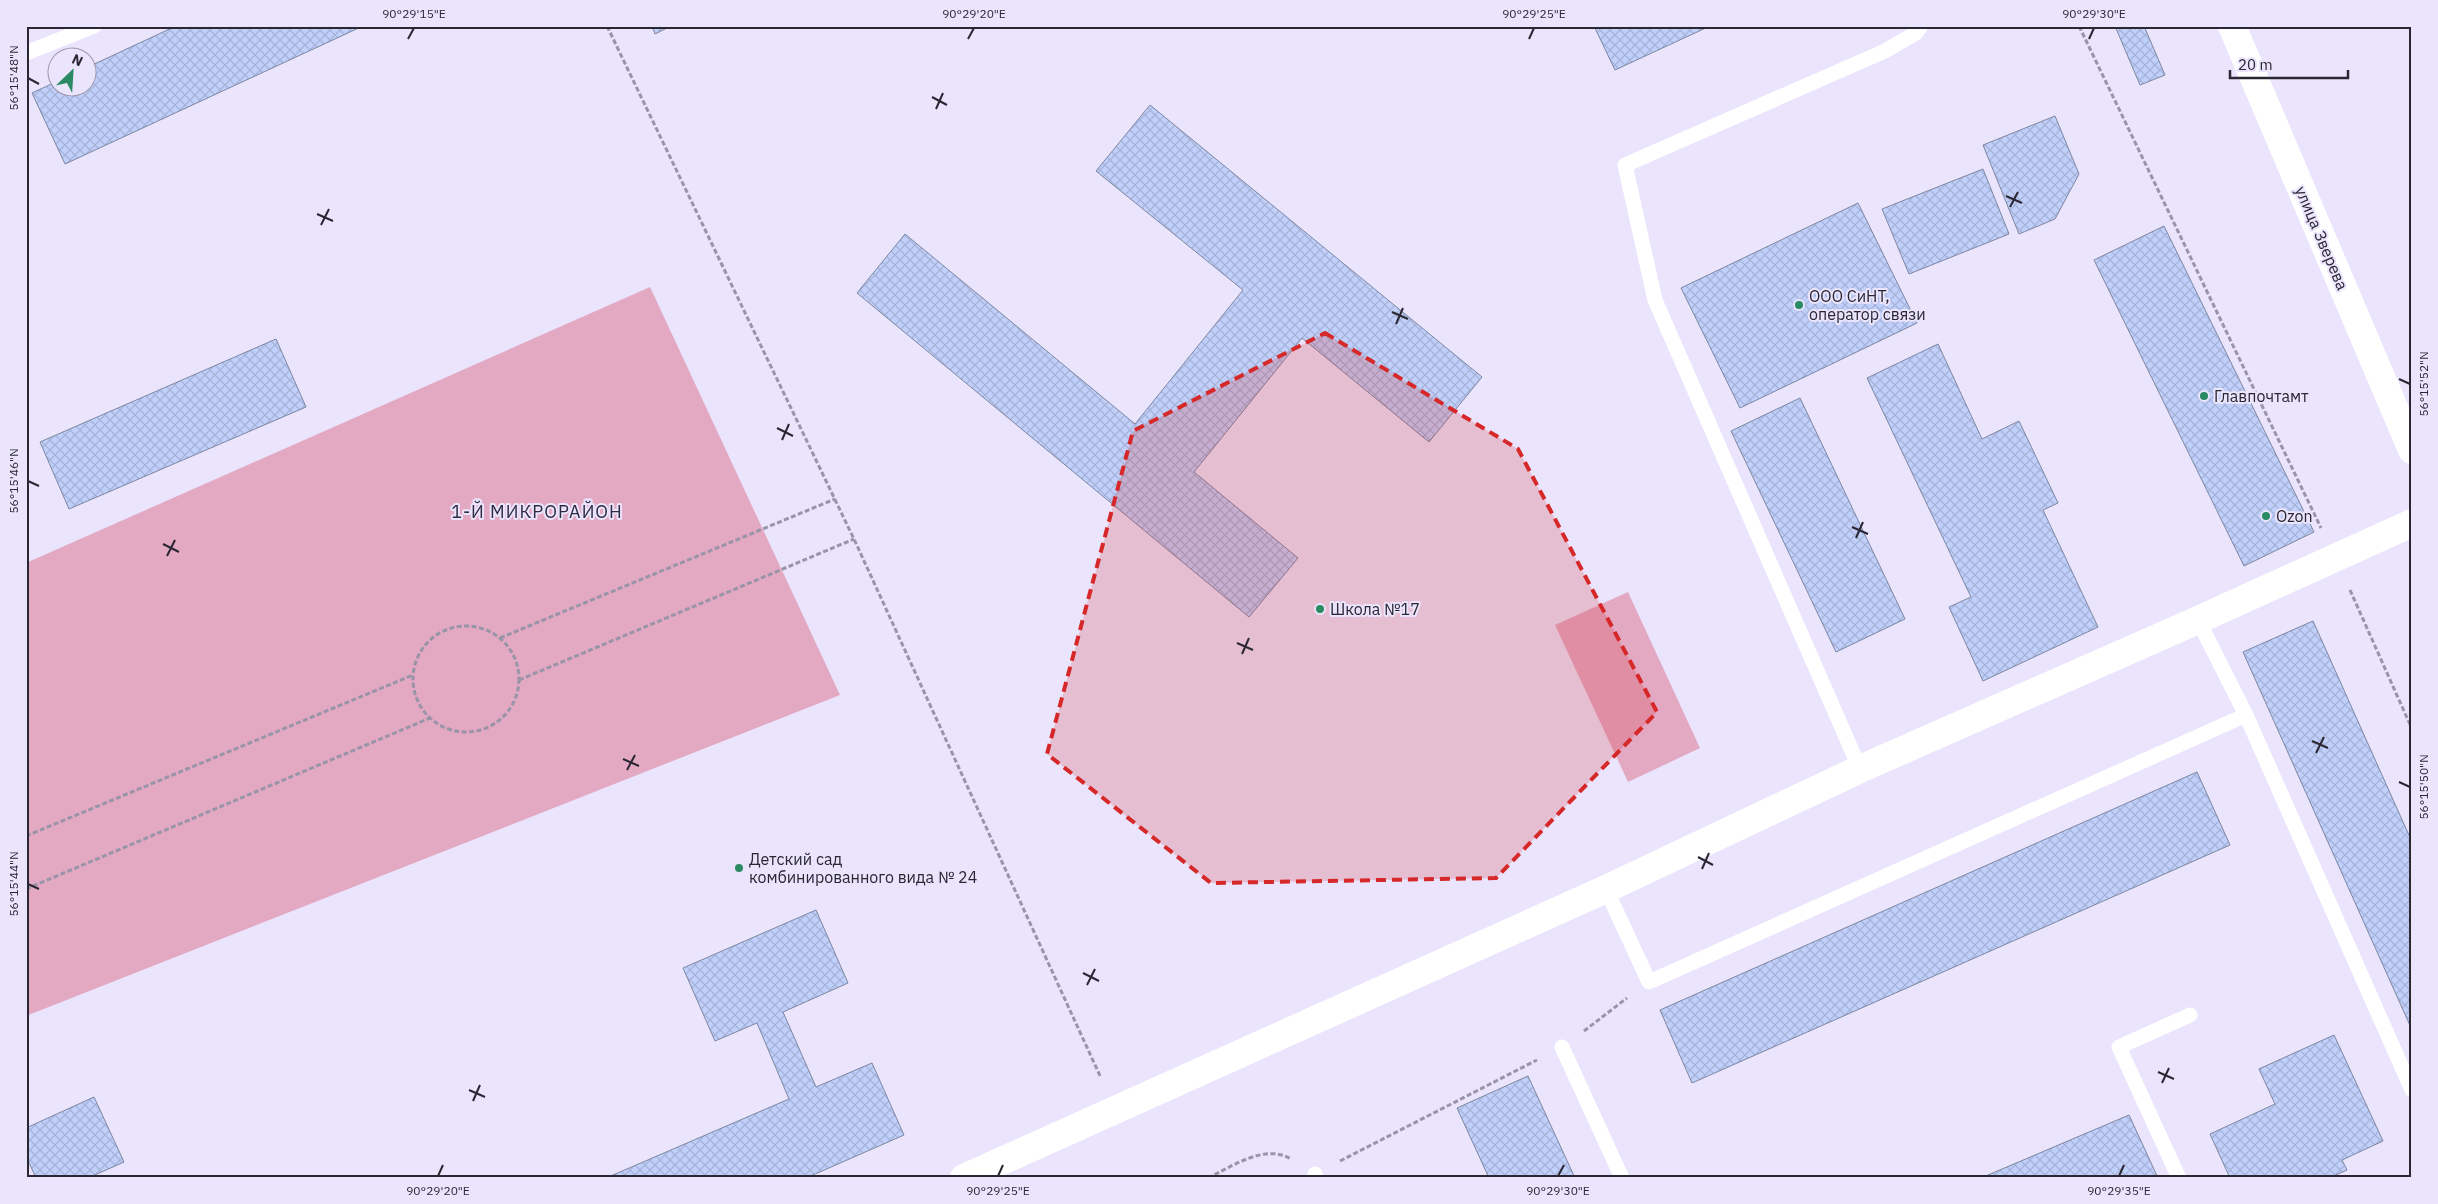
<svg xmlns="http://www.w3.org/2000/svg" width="2438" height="1204" viewBox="0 0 2438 1204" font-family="'IBM Plex Sans',sans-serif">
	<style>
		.green { fill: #e3a8c2 }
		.building { fill: url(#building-cross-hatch); stroke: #7d86a1 }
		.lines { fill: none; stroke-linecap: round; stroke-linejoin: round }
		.path { stroke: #9994a7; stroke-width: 3; stroke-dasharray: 5 2.5; stroke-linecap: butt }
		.lane { stroke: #fff; stroke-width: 15 }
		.street { stroke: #fff; stroke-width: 28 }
		.secondary { stroke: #fff; stroke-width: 28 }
		.marked { fill: #d62828; fill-opacity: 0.2; stroke: #d62828; stroke-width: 4; stroke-dasharray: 10 6; stroke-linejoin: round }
		.ticks { fill: none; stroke: #2a2732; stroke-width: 2 }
		.poi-dot { fill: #2a8a63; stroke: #eae4fd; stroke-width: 2 }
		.labels { text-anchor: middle; stroke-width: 4; stroke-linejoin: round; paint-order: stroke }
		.street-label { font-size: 16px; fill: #2a2732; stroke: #eae4fd }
		.poi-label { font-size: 16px; fill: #2a2732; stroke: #eae4fd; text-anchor: start }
		.neighbourhood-label { font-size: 18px; letter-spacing: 1px; fill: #312b42; stroke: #eae4fd }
		.neatline { fill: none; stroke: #2a2732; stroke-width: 2 }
		.ticks-label { font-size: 12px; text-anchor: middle; fill: #2a2732 }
	</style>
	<defs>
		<pattern id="building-cross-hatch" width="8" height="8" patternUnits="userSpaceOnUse" patternTransform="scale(1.25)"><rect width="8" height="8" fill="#c1d0fb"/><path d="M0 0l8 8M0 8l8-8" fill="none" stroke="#a6b3d8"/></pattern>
	</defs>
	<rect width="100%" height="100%" fill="#eae4fd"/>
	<g class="green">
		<polygon points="650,287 840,695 26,1016 26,563"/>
		<polygon points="1628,592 1700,748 1628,782 1555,625"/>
	</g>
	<g class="building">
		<polygon points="176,26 363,26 65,164 32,93 58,81 58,88 88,88 88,67"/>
		<polygon points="652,26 671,26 655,34"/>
		<polygon points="1594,26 1710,26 1615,70"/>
		<polygon points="2115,26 2134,26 2135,29 2144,26 2165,75 2140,85"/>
		<polygon points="1150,105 1482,377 1429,442 1302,338 1194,472 1298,558 1249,617 857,293 905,234 1135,424 1243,290 1096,171"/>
		<polygon points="2055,116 2079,174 2055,219 2019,234 1983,145"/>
		<polygon points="1983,169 2009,234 1909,274 1882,209"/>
		<polygon points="1858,203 1917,323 1740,408 1681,288"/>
		<polygon points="2164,226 2314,532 2244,566 2094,260"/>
		<polygon points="276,339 306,407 69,509 40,442"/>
		<polygon points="1938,344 1982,439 2019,421 2058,503 2043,510 2098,627 1983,681 1949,607 1971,597 1867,378"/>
		<polygon points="1800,398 1905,619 1836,652 1731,431"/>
		<polygon points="2313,621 2412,842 2412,1030 2243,652"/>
		<polygon points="2197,772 2230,845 1692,1083 1660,1010"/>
		<polygon points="816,910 848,983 783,1012 816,1087 872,1063 904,1135 806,1178 606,1178 789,1099 757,1023 715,1041 683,968"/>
		<polygon points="2334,1035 2383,1141 2342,1160 2347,1170 2329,1178 2230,1178 2210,1134 2275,1104 2259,1069"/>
		<polygon points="1528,1076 1575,1178 1489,1178 1457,1108"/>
		<polygon points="94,1097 124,1162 88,1178 36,1178 26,1156 26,1128"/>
		<polygon points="2129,1115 2158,1178 1981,1178"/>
	</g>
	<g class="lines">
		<g class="path">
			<polyline points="607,26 854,539 1101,1078"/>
			<polyline points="2079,26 2321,528"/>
			<polyline points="2350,590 2412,729"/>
			<circle cx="466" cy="679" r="53"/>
			<polyline points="500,638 835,499"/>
			<polyline points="519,680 854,539"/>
			<polyline points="26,836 413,675"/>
			<polyline points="26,889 430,718"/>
			<polyline points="1584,1031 1627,998"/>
			<polyline points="1340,1161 1537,1060"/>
			<path d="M1208 1178C1231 1167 1265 1143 1291 1159"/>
		</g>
		<g class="lane">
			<polyline points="26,53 94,26"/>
			<polyline points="2198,620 2246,715 2412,1090"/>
			<polyline points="1860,769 1655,300 1625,165 1885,51 1916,33 1921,26"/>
			<polyline points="1606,889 1649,982 2246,715"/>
			<polyline points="1562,1047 1622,1178"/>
			<polyline points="1315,1174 1316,1178"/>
			<polyline points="2179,1178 2119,1047 2190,1015"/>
		</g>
		<polyline class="street" points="964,1178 1606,889 1860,769 2198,620 2412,523"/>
		<polyline class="secondary" points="2232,26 2412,450"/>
	</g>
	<path class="marked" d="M1325 333 1518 449 1657 712 1496 878 1211 883 1047 754 1133 431Z"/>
	<path class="ticks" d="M408 39 414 28M968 39 974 28M1529 39 1534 28M2089 39 2094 28M28 78 39 84M932 97 947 105M936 109 943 93M2006 196 2022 203M2010 207 2018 192M317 214 333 221M321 225 329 209M1392 312 1408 319M1396 324 1403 308M2399 379 2410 384M777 428 793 436M782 440 789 424M28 481 39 486M1852 527 1868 534M1856 538 1863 522M163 544 179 552M167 556 175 540M1237 643 1253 650M1242 654 1249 638M2312 741 2328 748M2316 753 2324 737M623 759 639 766M627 770 635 755M2399 782 2410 787M1698 857 1713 865M1702 869 1709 853M28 884 39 889M1083 973 1099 981M1087 985 1095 969M2158 1072 2174 1079M2162 1083 2169 1068M469 1090 485 1097M473 1101 480 1085M438 1176 443 1165M998 1176 1003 1165M1558 1176 1564 1165M2119 1176 2124 1165"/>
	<g class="poi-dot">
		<circle cx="1799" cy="305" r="5"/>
		<circle cx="2204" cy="396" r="5"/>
		<circle cx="2266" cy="516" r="5"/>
		<circle cx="1320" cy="609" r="5"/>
		<circle cx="739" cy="868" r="5"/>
	</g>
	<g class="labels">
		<g class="street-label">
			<text transform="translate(2322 238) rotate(67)" y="6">улица Зверева</text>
		</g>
		<g class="poi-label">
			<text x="1809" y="302">ООО СиНТ,<tspan x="1809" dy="18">оператор связи</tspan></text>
			<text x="2214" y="402">Главпочтамт</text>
			<text x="2276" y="522">Ozon</text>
			<text x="1330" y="615">Школа №17</text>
			<text x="749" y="865">Детский сад<tspan x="749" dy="18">комбинированного вида № 24</tspan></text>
		</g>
		<g class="neighbourhood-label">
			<text x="537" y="518">1-Й МИКРОРАЙОН</text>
		</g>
	</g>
	<rect width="2438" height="1204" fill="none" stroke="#eae4fd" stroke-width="55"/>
	<g transform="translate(72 72) rotate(25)"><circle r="24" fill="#eae4fd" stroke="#9d98ac"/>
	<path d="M0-4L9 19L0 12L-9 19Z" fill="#2a8a63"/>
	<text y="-8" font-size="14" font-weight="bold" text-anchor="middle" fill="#2a2732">N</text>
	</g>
	<path d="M2230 70v8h118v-8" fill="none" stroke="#2a2732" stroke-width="2.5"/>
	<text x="2238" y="70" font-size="15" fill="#2a2732" stroke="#eae4fd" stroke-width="4" paint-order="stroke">20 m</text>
	<rect x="28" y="28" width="2382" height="1148" class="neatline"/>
	<g class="ticks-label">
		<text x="414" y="18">90°29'15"E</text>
		<text x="974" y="18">90°29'20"E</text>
		<text x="1534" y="18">90°29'25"E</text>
		<text x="2094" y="18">90°29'30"E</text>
		<text transform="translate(14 78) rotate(-90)" y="4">56°15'48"N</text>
		<text transform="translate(2424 384) rotate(-90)" y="4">56°15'52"N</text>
		<text transform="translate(14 481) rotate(-90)" y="4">56°15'46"N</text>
		<text transform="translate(2424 787) rotate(-90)" y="4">56°15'50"N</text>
		<text transform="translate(14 884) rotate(-90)" y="4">56°15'44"N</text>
		<text x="438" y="1195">90°29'20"E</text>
		<text x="998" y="1195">90°29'25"E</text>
		<text x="1558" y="1195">90°29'30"E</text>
		<text x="2119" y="1195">90°29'35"E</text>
	</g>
</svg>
